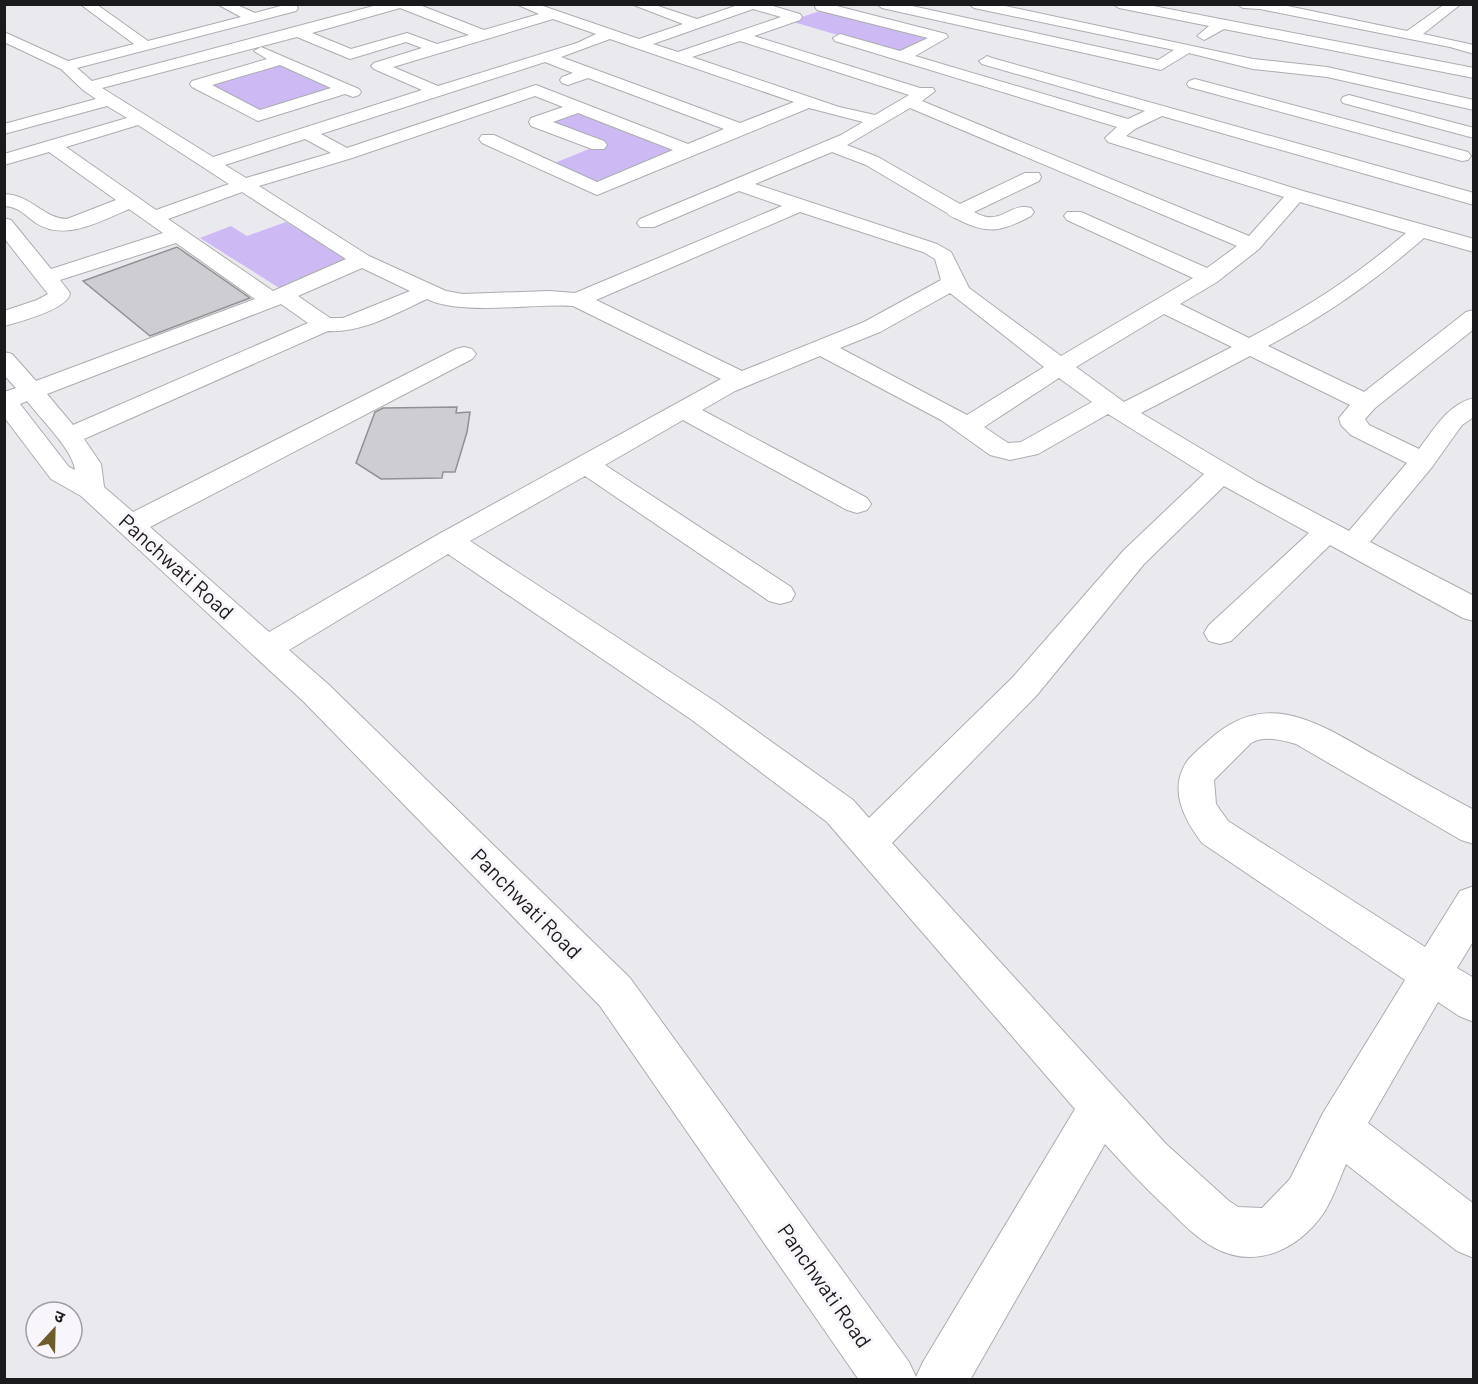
<svg xmlns="http://www.w3.org/2000/svg" width="1478" height="1384" viewBox="0 0 1478 1384" font-family="Barlow,'Noto Sans Devanagari',sans-serif">
	<style>
		.green { fill: #cdbaf4 }
		.building { fill: #cecdd1; stroke: #919094; stroke-width: 1.5 }
		.lines { fill: none; stroke-linecap: round; stroke-linejoin: round }
		.minor-casing { stroke: #adacb0; stroke-width: 2 }
		.minor { fill: #fff; fill-rule: evenodd }
		.labels { text-anchor: middle; stroke-width: 6; stroke-linejoin: round; paint-order: stroke }
		.street-label { font-size: 21px; fill: #1a191b; stroke: #f8f6fb }
	</style>
	<rect width="100%" height="100%" fill="#eae9ee"/>
	<g class="green">
		<polygon points="823,10 933,38 899,53 790,21"/>
		<polygon points="279,62 334,89 260,112 206,85"/>
		<polygon points="578,109 680,150 597,185 547,166 604,143 547,121"/>
		<polygon points="286,222 353,262 284,291 200,238 231,226 247,236"/>
	</g>
	<g class="building">
		<polygon points="177,247 250,298 150,336 83,281"/>
		<polygon points="457,407 456,413 470,412 467,432 455,472 443,472 442,478 381,479 356,463 375,412 383,408"/>
	</g>
	<g class="lines">
		<g class="minor-casing">
			<g id="minor">
				<path d="M80 4H96L148 41 241 17 217 4H235L255 13 288 4 296 5 298 8 296 11 77 68 92 81 381 4H417L484 30 539 14 516 4H537L639 39 683 24 631 4H652L697 19 741 4H766L800 14 802 17 800 20 754 36 920 88H933L935 91 922 101 1249 236 1284 197 1108 142 1105 138 1117 127 835 41 833 38 840 34 900 51 928 38 817 10 815 7 817 4H829L946 34 948 37 915 56 1128 119 1145 111 982 64 979 61 987 56 992 58 1474 193V205L1162 116 1135 129 1126 136 1303 191 1474 239V252L1424 238C1372 283 1328 314 1268 346L1364 392 1466 312 1474 310V329L1375 408 1365 419 1369 425 1419 449C1434 429 1448 404 1474 398V417L1462 425 1432 467 1370 542 1474 596V621L1463 618 1330 545 1231 641 1220 644 1209 641 1204 633 1209 625 1309 533 1224 486 1144 564 1037 695 892 843 1166 1144 1229 1201 1238 1207 1262 1208 1290 1179 1323 1113 1405 980 1202 843C1183 818 1168 788 1188 760 1194 753 1201 747 1208 741 1267 686 1319 724 1378 757 1410 775 1442 793 1474 810V844L1461 840 1296 744C1282 740 1264 735 1251 743L1214 780 1216 804 1228 821 1425 947 1460 891 1474 886V940L1457 968 1474 978V1022L1459 1016 1438 1002 1368 1123 1474 1204V1258L1457 1251 1346 1164C1339 1180 1333 1199 1323 1214 1298 1249 1257 1270 1215 1248 1196 1238 1181 1222 1166 1207 1144 1187 1125 1166 1105 1144L970 1380H859L600 1006 304 702 81 496 51 479 4 417V392L16 388 4 375V352L12 354 36 381 255 299 176 243 60 280 70 293C69 309 19 322 4 326V311L37 300 48 294 4 238V218L11 220 51 269 163 233 129 209C101 221 65 242 36 223 26 216 18 206 4 206V194C32 195 44 219 67 219L116 200 49 152 4 165V154L127 118 107 106 4 134V124L96 99 83 90 61 69 4 42V32L68 61 134 44ZM400 8 469 35 437 44 407 33 351 49 312 33ZM753 9 781 17 678 52 653 44ZM553 19 596 34 577 43 438 86 393 67ZM297 37 350 59 406 42 422 48 374 63 371 66 374 69 422 90 213 157 102 88ZM610 39 633 47 794 102 740 123 561 57ZM740 41 909 95 875 115 839 107 692 57ZM545 62 573 73 562 77 560 80 562 83 568 85 588 78 724 129 688 144 536 85 347 148 321 134ZM535 96 563 107 531 118 529 122 531 126 592 149H604L607 145 604 141 553 122 578 113 673 150 597 182 494 135H482L479 139 482 143 597 195 809 108 863 122 841 135 640 219 637 223 640 227H654L739 191 782 206 575 293 549 291 463 294 446 291 369 256 259 186 352 158ZM910 108 1237 246 1207 268 1081 212H1067L1064 216 1067 220 1193 278 1061 356 969 288 951 252 937 244 755 184 832 152 866 165 947 213C951 218 954 217 959 220 989 235 1003 231 1031 216L1034 212 1031 208C1008 202 1002 228 974 212L1039 181 1041 177 1039 173H1025L960 204 878 157 847 145ZM138 125 229 184 156 210 66 147ZM305 139 331 153 246 178 225 165ZM242 192 346 259 273 291 168 219ZM1300 202 1406 233C1354 277 1310 306 1249 338L1180 304 1217 282 1259 249ZM800 212 923 252 935 259 941 280 864 322 742 371 596 300ZM362 268 410 291 343 318H330L298 296ZM950 293 1044 367 967 415 840 348 880 332ZM427 299C463 316 532 303 573 306L721 379 439 534 269 632 150 527 472 359 476 354 472 349 464 347 456 349 133 512 104 487 101 464 84 439 328 331C363 333 396 313 427 299ZM281 304 308 323 73 425 47 394ZM1164 314 1232 347 1124 402 1076 367ZM820 356 941 420 990 455 1010 460 1038 454 1108 414 1204 474 1124 550 1013 677 869 818 853 800 716 702 470 541 585 476 769 601 780 604 791 601 795 594 791 587 605 465 683 420 847 510 857 513 867 510 871 504 867 498 702 410 735 391ZM1250 356 1350 405 1339 418 1341 425 1351 435 1407 463 1349 531 1257 482 1141 413ZM1059 378 1092 402 1021 442 1008 443 984 427ZM27 401C40 418 73 450 75 470L69 467 20 404ZM448 554 692 720 827 822 1075 1109 923 1362 916 1377 909 1362 630 978 328 684 289 650Z"/>
				<polygon points="876,4 903,4 1158,60 1174,50 974,8 968,4 996,4 1253,59 1327,67 1474,100 1474,110 1327,77 1253,69 1189,53 1161,70 882,8"/>
				<polygon points="1113,4 1143,4 1474,68 1474,78 1224,29 1204,40 1197,36 1209,26 1119,8"/>
				<polygon points="1237,4 1278,4 1407,31 1445,4 1461,4 1423,34 1474,45 1474,54 1450,47 1260,9 1243,8"/>
				<path d="M261 47 359 89 361 92 359 95 353 97 345 94 258 121 192 87 190 84 192 81 267 59 254 51ZM280 65 331 88 260 110 212 85Z"/>
				<polygon points="1195,79 1468,152 1471,156 1468,160 1462,161 1189,87 1187,84 1189,81"/>
				<polygon points="1349,95 1474,128 1474,138 1343,103 1341,100 1343,97"/>
			</g>
		</g>
		<use href="#minor" class="minor"/>
	</g>
	<g class="labels">
		<g class="street-label">
			<text transform="translate(176 567) rotate(42)" y="7">Panchwati Road</text>
			<text transform="translate(526 904) rotate(45)" y="7">Panchwati Road</text>
			<text transform="translate(824 1286) rotate(55)" y="7">Panchwati Road</text>
		</g>
	</g>
	<rect width="1478" height="1384" fill="none" stroke="#1a191b" stroke-width="12"/>
	<g transform="translate(54 1330) rotate(22)"><circle r="28" fill="#f8f6fb" stroke="#9f9ea1" stroke-width="1.5"/>
	<path d="M0-4.5L10 22L0 15L-10 22Z" fill="#6f5c2b"/>
	<text y="-9" font-size="16" font-weight="bold" text-anchor="middle" fill="#1a191b">उ</text>
	</g>
</svg>
